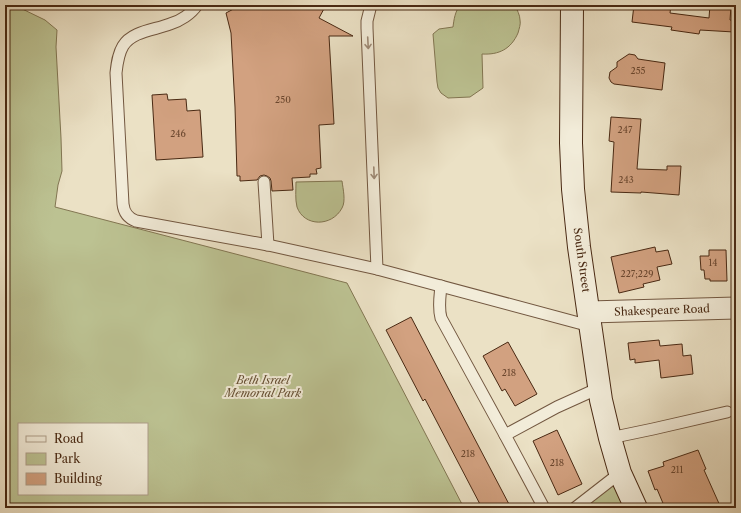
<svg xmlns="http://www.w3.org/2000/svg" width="741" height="513" viewBox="0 0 741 513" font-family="'Libre Caslon Text',serif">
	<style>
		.green { fill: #bcc292; stroke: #827652; fill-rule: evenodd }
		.building { fill: #d2a180; stroke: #492913 }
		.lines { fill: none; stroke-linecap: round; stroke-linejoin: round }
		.lane-casing { stroke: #725740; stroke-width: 13 }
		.street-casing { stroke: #725740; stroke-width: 23 }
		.secondary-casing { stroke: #492913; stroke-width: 24 }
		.lane { stroke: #f2ecd9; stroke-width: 11 }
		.street { stroke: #f2ecd9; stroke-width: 21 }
		.secondary { stroke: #f2ecd9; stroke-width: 22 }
		.oneway { stroke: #9e8a76 }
		.labels { text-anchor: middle; stroke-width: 4; stroke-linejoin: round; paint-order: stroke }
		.number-label { font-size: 9px; fill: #6b472e }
		.street-label { font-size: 11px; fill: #492913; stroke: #f2ecd9 }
		.park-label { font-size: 11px; font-style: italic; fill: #664f33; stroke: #f2ecd9 }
	</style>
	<rect width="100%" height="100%" fill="#ebe1c5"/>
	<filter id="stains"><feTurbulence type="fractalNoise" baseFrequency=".005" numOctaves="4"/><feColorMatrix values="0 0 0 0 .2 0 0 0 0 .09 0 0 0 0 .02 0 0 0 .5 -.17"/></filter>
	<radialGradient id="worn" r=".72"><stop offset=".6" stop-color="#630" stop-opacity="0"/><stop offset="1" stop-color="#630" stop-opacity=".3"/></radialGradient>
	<g class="green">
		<path d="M5 5H14L45 20 57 30 56 47 61 138 62 171 58 185 55 207 347 283 464 508H5ZM19 424H147V494H19Z"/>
		<path d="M460 5H515C517 10 520 15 520 20 521 24 519 29 518 33 511 49 499 55 482 54L483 88 470 97 448 98 441 93 438 88 437 82 433 34 439 29 453 27C454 19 455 12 460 5Z"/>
		<path d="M342 181C343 189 346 201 342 208 332 227 304 227 297 207 295 199 296 190 296 182Z"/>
		<polygon points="620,473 636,508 575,508"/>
	</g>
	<g class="building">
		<polygon points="241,5 326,5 319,18 353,36 329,36 334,124 319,125 321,168 316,169 317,174 310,174 310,177 292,178 293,190 272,191 271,181 270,178 267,176 264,175 260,176 257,180 240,181 240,176 237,176 235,107 231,33 226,13"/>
		<polygon points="634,5 671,5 670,13 709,18 710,5 731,6 730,20 735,21 734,32 700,30 699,34 671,30 672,27 632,22"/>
		<polygon points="629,54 635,55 638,59 665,63 662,90 614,84 611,82 609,78 610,72 617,67 617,62"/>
		<polygon points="167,94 168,100 186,99 187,111 200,110 203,157 156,160 152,95"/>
		<polygon points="611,117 641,119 637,169 667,170 667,166 681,166 679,195 641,192 641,193 611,192 614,142 609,141"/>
		<polygon points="655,247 656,252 668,250 672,264 657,267 660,280 643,284 644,287 619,293 611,257"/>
		<polygon points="709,250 726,250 727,281 710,281 710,279 705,279 704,270 701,270 700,256 709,256"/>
		<polygon points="411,317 447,386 511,508 482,508 425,399 423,401 386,330"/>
		<polygon points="659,340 660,346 682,344 683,356 691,355 693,374 661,378 659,360 635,363 635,359 630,360 628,343"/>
		<polygon points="508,342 537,394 515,406 505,389 502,391 483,356"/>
		<polygon points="557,430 582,484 558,495 533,441"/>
		<polygon points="698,450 706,469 704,470 721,508 665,508 657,489 655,490 648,471 664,466 663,462"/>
	</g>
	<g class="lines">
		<g class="lane-casing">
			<g id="lane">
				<path d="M197 5C191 14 180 21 170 24 155 30 132 31 123 46 118 54 117 64 116 73L123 204C124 213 128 218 136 221L268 245 377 269 590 326"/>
				<polyline points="371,5 367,21 367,28 377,269"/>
				<polyline points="264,182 268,245"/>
				<path d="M441 286C440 297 438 307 441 318L505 435 544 508"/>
				<polyline points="505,435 557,407 599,388"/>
				<polyline points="610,438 653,429 727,412"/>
				<polyline points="575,508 620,473"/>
			</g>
		</g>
		<g class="street-casing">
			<polyline id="street" points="589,312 736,308"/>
		</g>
		<g class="secondary-casing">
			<polyline id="secondary" points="572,5 571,143 573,189 579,247 601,400 610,438 620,473 636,508"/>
		</g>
		<use href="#lane" class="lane"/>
		<use href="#street" class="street"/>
		<use href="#secondary" class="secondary"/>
	</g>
	<defs><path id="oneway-shaft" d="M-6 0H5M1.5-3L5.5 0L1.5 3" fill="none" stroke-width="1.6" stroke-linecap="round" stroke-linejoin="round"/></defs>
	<g class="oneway">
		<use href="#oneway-shaft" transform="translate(368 43) rotate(87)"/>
		<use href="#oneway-shaft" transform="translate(374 173) rotate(88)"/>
	</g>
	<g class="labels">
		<g class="number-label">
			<text x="638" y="74">255</text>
			<text x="283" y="103">250</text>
			<text x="625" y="133">247</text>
			<text x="178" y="137">246</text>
			<text x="626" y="183">243</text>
			<text x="713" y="266">14</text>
			<text x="637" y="277">227;229</text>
			<text x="509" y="376">218</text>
			<text x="468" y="457">218</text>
			<text x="557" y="466">218</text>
			<text x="677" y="473">211</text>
		</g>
		<g class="street-label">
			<text transform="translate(582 260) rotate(82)" y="4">South Street</text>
			<text transform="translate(662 310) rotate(-2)" y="4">Shakespeare Road</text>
		</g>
		<g class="park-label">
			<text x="263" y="384">Beth Israel<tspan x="263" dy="13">Memorial Park</tspan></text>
		</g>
	</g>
	<rect width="741" height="513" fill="none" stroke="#ebe1c5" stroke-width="20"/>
	<rect x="6" y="6" width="729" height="501" fill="none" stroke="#492913" stroke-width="2"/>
	<rect x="10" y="10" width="721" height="493" fill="none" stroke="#492913"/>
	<rect x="18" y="423" width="130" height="72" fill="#f2ecd9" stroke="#ae9e8a"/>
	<rect x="26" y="436" width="20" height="6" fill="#f2ecd9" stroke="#ae9e8a"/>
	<text x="54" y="443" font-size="12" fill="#492913">Road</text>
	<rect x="26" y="453" width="20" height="12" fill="#bcc292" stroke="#ae9e8a"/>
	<text x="54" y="463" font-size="12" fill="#492913">Park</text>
	<rect x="26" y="473" width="20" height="12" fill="#d2a180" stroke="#ae9e8a"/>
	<text x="54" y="483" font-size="12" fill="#492913">Building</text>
	<rect width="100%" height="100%" filter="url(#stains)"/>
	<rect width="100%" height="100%" fill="url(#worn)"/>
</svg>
